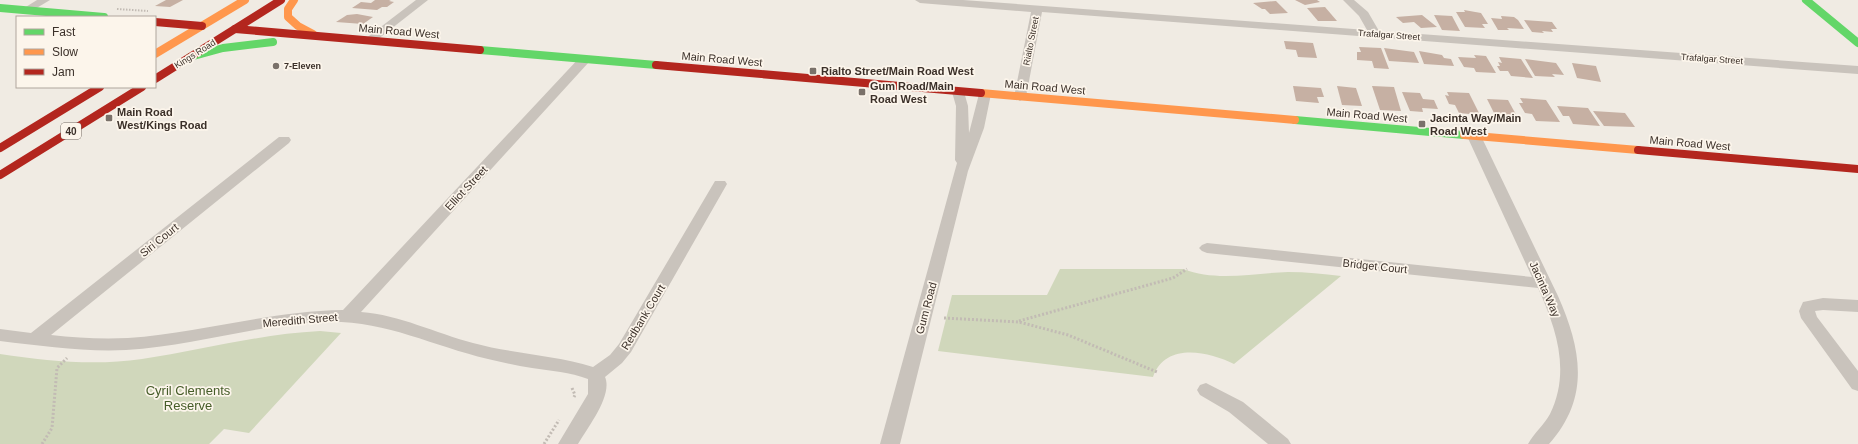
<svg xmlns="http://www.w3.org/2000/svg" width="1858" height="444" viewBox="0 0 1858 444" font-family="Helvetica,sans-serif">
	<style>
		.green { fill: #d0d7bb }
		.building { fill: #c6b0a3 }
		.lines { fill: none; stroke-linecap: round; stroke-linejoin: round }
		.path-far1 { stroke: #c2bbb4; stroke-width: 2; stroke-dasharray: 1.5 1.5; stroke-linecap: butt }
		.path { stroke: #c2bbb4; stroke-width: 3; stroke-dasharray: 2 2; stroke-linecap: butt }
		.street { fill: #c9c3bc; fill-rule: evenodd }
		.fast { stroke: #63d668; stroke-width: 8 }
		.slow { stroke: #ff974d; stroke-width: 8 }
		.jam { stroke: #b3261e; stroke-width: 8 }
		.poi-dot { fill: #7a716a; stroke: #fcf5eb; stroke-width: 1.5 }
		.labels { text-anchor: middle; stroke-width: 3.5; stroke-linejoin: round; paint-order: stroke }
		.far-street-label { font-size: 9px; fill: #3b3029; stroke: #fcf5eb }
		.far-poi-label { font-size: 9px; font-weight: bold; fill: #3b3029; stroke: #fcf5eb; text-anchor: start }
		.shield { fill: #fcf5eb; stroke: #756b63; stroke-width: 1 }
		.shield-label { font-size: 10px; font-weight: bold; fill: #3b3029 }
		.street-label { font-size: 11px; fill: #3b3029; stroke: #fcf5eb }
		.poi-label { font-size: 11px; font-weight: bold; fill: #3b3029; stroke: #fcf5eb; text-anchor: start }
		.near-park-label { font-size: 13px; fill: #465d29; stroke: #fcf5eb }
	</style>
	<rect width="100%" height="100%" fill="#f0ebe3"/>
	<g class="green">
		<path d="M1060 269H1183C1216 282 1254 273 1288 272 1306 272 1323 274 1341 276L1234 364C1208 351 1165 342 1153 377L938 351 952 295H1047Z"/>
		<path d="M320 331 341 333 249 433 224 429 209 444H0V354C48 361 94 366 142 359 202 350 260 334 320 331Z"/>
	</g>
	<g class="building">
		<polygon points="166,0 183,0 170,7 155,6"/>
		<polygon points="375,0 391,0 389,1 394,2 387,7 382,7 377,10 352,8 361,2 371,3"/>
		<polygon points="1295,0 1317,0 1320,2 1305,5"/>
		<polygon points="1276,1 1288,13 1270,14 1265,9 1262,9 1253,3"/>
		<polygon points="1325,7 1337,21 1318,21 1307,8"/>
		<polygon points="1464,10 1481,13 1488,24 1482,24 1485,28 1465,27 1456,12 1465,12"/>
		<polygon points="357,14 373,17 363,24 336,22 347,15"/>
		<polygon points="1422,15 1437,27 1421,28 1414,22 1403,23 1396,17"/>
		<polygon points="1434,15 1452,16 1460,31 1442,30"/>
		<polygon points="1501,16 1514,17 1518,20 1524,29 1507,28 1509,30 1498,30 1491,18 1502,19"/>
		<polygon points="1524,20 1552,22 1557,29 1551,29 1553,32 1542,31 1544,33 1532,32"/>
		<polygon points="1284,41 1313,43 1317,58 1298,57 1296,50 1286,49"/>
		<polygon points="1359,47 1381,48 1389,69 1374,68 1372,61 1357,60 1357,52 1361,52"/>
		<polygon points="1384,48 1414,52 1419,63 1389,61"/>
		<polygon points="1419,51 1442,55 1444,58 1451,59 1454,66 1424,64"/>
		<polygon points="1474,55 1486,56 1496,73 1476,72 1474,68 1464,67 1458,57 1476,58"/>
		<polygon points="1499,57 1521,59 1533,78 1511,76 1508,71 1500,71 1497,66 1500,66 1498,62 1502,63"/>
		<polygon points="1525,59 1556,63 1564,75 1552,74 1555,77 1535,76"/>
		<polygon points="1572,63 1596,66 1601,82 1577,78"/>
		<polygon points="1293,86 1321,88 1324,97 1317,97 1319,103 1296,101"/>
		<polygon points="1337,86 1356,88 1362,106 1342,105"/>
		<polygon points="1372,86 1394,87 1401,111 1380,110"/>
		<polygon points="1402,92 1420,93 1423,99 1434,100 1438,109 1422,108 1423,112 1410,111"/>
		<polygon points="1447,92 1469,93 1480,115 1459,113 1455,105 1449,104 1445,95 1449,96"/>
		<polygon points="1520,98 1546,100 1560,122 1536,121 1532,114 1525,113 1519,103 1523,103"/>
		<polygon points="1487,99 1508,100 1519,120 1497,119"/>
		<polygon points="1557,106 1588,108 1600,126 1573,124 1569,116 1563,116"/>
		<polygon points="1593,111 1625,113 1635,127 1604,126"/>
	</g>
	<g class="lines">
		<polyline class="path-far1" points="117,9 148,11"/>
		<g class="path">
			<polyline points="944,318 1019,322 1068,335 1157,372"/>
			<polyline points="1019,321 1173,278 1187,269"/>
			<polyline points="572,388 575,395 574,397"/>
			<polyline points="42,444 52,428 57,368 67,358"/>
			<polyline points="544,444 559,420"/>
		</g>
		<g class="street">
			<polygon points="37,0 50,0 30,12 22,12 21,10"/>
			<polygon points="416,0 428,0 373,43 365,43 363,41 365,39"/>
			<polygon points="915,0 963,0 1367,30 1359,16 1343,0 1354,0 1368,12 1379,31 1858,66 1858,74 1042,12 1026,97 1020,101 1014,97 1031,12 920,3"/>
			<path d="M585 55 591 59 589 62 361 312C400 315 435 333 473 343 513 354 555 355 593 367L610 355 619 344 715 181H725L727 184 631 352 622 363 605 377C613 395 588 427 578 444H558L588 394V379C570 372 551 371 532 368 517 366 502 362 488 359 429 345 383 319 321 322 255 325 192 346 126 350 84 352 42 346 0 341V329L31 333 279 137H289L291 140 289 143 51 335C76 338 102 339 128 338 200 333 270 311 343 310L581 56Z"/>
			<polygon points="958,88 964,92 968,106 969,133 979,94 985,90 991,94 984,128 968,171 900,444 880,444 957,163 955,160 956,106 952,92"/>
			<path d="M1474 132 1479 133 1481 136 1558 296C1581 348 1591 397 1549 444H1528C1534 433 1544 425 1550 414 1571 371 1556 328 1538 288L1207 253 1202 251 1199 248 1202 245 1207 243 1532 277 1467 136 1469 133Z"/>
			<polygon points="1823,298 1858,300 1858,312 1823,310 1815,311 1817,317 1858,371 1858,391 1852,389 1801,318 1799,311 1803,302"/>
			<polygon points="1206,383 1243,402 1288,439 1291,444 1268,444 1229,412 1200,395 1197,390 1200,385"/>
		</g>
		<g class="fast">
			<polyline points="1806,0 1858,43"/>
			<polyline points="0,8 104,17"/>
			<polyline points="480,50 656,65"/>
			<polyline points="190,57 223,48 273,42"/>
			<polyline points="1295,120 1464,135"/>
		</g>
		<g class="slow">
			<polyline points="294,0 288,9 288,17 298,26 313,34"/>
			<polyline points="155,54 245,0"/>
			<polyline points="981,93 1295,120"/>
			<polyline points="1464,135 1638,150"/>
		</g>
		<g class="jam">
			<polyline points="155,22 202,26"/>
			<polyline points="235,29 480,50"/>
			<polyline points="656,65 981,93"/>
			<polyline points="155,79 281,0"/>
			<polyline points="0,148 100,87"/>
			<polyline points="1638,150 1858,169"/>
			<polyline points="0,175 142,87"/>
		</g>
	</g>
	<g class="poi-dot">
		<circle cx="276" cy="66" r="4"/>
		<rect x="809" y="67" width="8" height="8" rx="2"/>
		<rect x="858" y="88" width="8" height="8" rx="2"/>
		<rect x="105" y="114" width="8" height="8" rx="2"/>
		<rect x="1418" y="120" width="8" height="8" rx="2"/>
	</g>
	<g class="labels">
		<g class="far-street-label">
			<text transform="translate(1389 35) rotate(4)" y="3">Trafalgar Street</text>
			<text transform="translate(1031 41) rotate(-79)" y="3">Rialto Street</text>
			<text transform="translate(195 54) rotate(-32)" y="3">Kings Road</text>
			<text transform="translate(1712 59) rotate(4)" y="3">Trafalgar Street</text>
		</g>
		<g class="far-poi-label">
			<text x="284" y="69">7-Eleven</text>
		</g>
		<rect class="shield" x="61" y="123" width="20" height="16" rx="3"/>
		<g class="shield-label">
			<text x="71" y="135">40</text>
		</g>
		<g class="street-label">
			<text transform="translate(399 31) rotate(5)" y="4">Main Road West</text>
			<text transform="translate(722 59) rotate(5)" y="4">Main Road West</text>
			<text transform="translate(1045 87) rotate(5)" y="4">Main Road West</text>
			<text transform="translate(1367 115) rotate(5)" y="4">Main Road West</text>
			<text transform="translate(1690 143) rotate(5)" y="4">Main Road West</text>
			<text transform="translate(466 188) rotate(-47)" y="4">Elliot Street</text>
			<text transform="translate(159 240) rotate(-39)" y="4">Siri Court</text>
			<text transform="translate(1375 266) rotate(6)" y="4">Bridget Court</text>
			<text transform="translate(1545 289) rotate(66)" y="4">Jacinta Way</text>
			<text transform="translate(926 308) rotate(-75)" y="4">Gum Road</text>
			<text transform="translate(643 317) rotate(-59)" y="4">Redbank Court</text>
			<text transform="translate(300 320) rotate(-5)" y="4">Meredith Street</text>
		</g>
		<g class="poi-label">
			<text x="821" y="75">Rialto Street/Main Road West</text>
			<text x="870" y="90">Gum Road/Main<tspan x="870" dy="13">Road West</tspan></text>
			<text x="117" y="116">Main Road<tspan x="117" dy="13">West/Kings Road</tspan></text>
			<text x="1430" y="122">Jacinta Way/Main<tspan x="1430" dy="13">Road West</tspan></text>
		</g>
		<g class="near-park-label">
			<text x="188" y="395">Cyril Clements<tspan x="188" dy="15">Reserve</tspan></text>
		</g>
	</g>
	<rect x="16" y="16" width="140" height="72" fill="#fcf5eb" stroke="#afa69d"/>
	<rect x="24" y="29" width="20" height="6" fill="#63d668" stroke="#afa69d"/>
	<text x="52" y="36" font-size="12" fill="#3b3029">Fast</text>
	<rect x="24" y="49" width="20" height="6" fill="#ff974d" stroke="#afa69d"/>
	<text x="52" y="56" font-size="12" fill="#3b3029">Slow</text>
	<rect x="24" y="69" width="20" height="6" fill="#b3261e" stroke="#afa69d"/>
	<text x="52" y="76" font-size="12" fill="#3b3029">Jam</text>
</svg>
